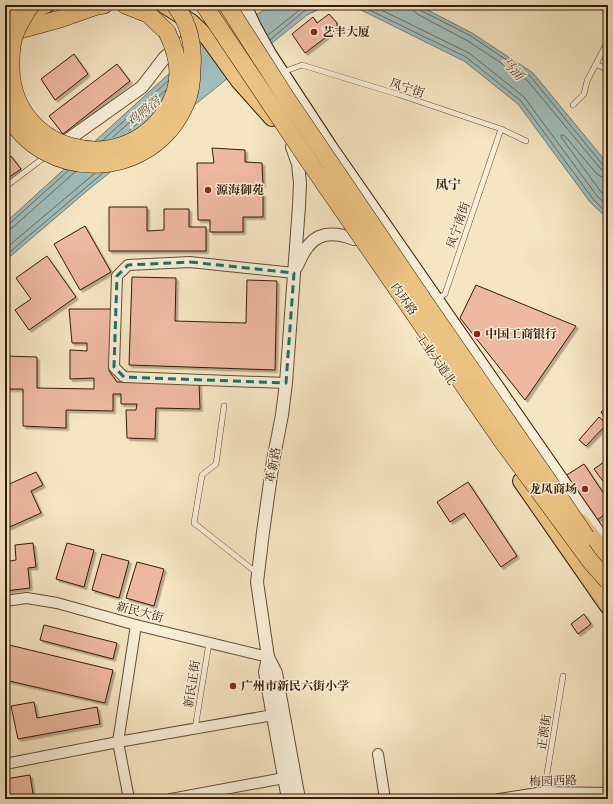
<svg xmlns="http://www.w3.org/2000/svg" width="613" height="804" viewBox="0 0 613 804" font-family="'Old Standard TT','Noto Serif SC',serif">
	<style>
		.water { fill: #9fbdbb; stroke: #747d73 }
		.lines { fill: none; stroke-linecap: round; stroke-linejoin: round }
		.shore { stroke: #6a6c62; stroke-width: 1 }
		.building { fill: #eeb8a1; stroke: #341c08; filter: url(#shadow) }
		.service-casing { stroke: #644e36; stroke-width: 6 }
		.minor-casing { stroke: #644e36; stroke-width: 12 }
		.tertiary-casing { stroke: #644e36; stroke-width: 14 }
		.secondary-casing { stroke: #341c08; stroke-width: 16 }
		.primary-casing { stroke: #341c08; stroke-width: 18 }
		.trunk-casing { stroke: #341c08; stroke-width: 18 }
		.service { stroke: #f8eed7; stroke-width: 5 }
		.minor { stroke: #f8eed7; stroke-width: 10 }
		.tertiary { stroke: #f8eed7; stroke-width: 12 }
		.secondary { stroke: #f8eed7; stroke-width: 14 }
		.primary { stroke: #eac281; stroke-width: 16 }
		.trunk { stroke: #eac281; stroke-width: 17 }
		.trunk-bridge-casing { stroke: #341c08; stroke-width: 18; stroke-linecap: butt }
		.trunk-bridge { stroke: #eac281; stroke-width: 17 }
		.marked { fill: none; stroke: #0f766e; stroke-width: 3; stroke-dasharray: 8 5; stroke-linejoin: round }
		.poi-dot { fill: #8f2418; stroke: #f8eed7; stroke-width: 1.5 }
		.labels { text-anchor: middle; stroke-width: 3; stroke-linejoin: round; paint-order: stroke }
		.poi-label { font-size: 12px; font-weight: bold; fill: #341c08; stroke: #f8eed7; text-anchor: start }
		.street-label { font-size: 12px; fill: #341c08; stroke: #f8eed7 }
		.water-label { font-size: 13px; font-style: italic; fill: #595447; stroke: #f8eed7 }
		.neighbourhood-label { font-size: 13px; font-weight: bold; fill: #341c08; stroke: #f8eed7 }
	</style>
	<defs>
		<filter id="shadow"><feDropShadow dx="2.5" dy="2.5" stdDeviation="0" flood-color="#0004"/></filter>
	</defs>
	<rect width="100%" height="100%" fill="#f5e5c2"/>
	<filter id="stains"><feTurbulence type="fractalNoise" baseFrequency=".005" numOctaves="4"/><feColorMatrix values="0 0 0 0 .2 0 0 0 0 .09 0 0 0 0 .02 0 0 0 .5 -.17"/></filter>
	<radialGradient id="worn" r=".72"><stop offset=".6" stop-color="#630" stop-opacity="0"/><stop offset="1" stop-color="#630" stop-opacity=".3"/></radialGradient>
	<g class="water">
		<polygon points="275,5 328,5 307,15 88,190 5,261 5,223 205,41"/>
		<polygon points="347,5 418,5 472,33 533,73 608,164 608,219 590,202 518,104 464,61 357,8"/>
	</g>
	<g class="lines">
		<g class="shore">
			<polyline points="359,5 466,57 521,101 593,199 608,214"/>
			<polyline points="371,5 469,53 524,97 597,196 608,207"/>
			<polyline points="413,5 413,10 417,14 468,41 527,80 600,168 604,171 608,171"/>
			<polyline points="418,5 420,10 471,36 530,76 603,165 608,166"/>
			<polyline points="268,35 306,5"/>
			<polyline points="270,40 304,11 318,5"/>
			<polyline points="129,131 159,104"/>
			<polyline points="113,137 166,90"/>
			<polyline points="104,139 168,81"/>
			<polyline points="608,177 602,177 596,173 564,135 561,135 561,137 601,192 608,198"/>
			<polyline points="5,226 9,224 68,171"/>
			<polyline points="5,231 12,228 75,172"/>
			<polyline points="5,249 94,174"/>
			<polyline points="5,256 103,173"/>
		</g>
	</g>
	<g class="building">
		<polygon points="329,14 337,23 337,29 305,53 292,34 313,17 317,23"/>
		<polygon points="74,54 88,74 55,100 41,79"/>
		<polygon points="117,64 130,81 63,134 49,116"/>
		<polygon points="212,148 245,150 245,162 262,163 263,185 220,186 220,194 263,194 263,217 243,217 243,232 210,232 210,220 198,220 197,163 214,163"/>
		<polygon points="11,156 21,169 5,180 5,160"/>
		<polygon points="109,207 147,207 147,231 164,230 164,209 189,209 189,227 206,227 206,251 109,251"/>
		<polygon points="85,226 111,272 80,290 54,244"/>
		<polygon points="47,256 76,297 29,330 15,310 31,299 16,278"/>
		<polygon points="132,277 176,278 175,321 246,323 247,280 277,281 275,370 129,365"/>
		<polygon points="476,285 576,326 525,400 460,318"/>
		<polygon points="69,309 112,309 109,371 117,382 199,382 200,409 156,408 155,439 127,438 126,410 136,410 137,404 121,404 121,394 113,394 113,411 66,410 66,428 23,426 23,389 5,389 5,356 37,357 37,388 94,389 94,378 70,379 70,350 87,351 87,343 72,343"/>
		<polygon points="608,407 608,422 601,412"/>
		<polygon points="599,417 607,424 586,446 579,440"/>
		<polygon points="608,459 608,488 594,469"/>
		<polygon points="584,464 608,500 608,512 593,523 562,478"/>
		<polygon points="36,472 43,485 31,491 41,513 5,529 5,486"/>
		<polygon points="468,482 517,556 501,567 464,513 450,522 437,502"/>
		<polygon points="33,543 36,567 28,568 30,588 5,591 5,562 16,560 15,545"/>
		<polygon points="67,543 94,550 84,587 56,579"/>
		<polygon points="102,554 129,561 119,598 92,590"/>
		<polygon points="137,562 164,569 154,606 126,598"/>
		<polygon points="584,614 591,624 578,634 571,624"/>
		<polygon points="44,625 117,643 113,659 40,640"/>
		<polygon points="5,644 113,670 105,703 5,680"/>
		<polygon points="34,702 37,718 97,707 100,724 18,739 11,706"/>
		<polygon points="5,725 8,744 5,745"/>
		<polygon points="30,775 33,794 5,799 5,779"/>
	</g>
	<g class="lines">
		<g class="service-casing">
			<g id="service">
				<polyline points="596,64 608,70"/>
				<polyline points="283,72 302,65 397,94 501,129 526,141"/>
				<polyline points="573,105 584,94 587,81 608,41"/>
				<polyline points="5,187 46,156"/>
				<polyline points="438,299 445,294 501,129"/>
				<polyline points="224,406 216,464 202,475 194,523 257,573"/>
				<polyline points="195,729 209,643"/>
				<polyline points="544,792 563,676"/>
			</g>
		</g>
		<g class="minor-casing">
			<g id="minor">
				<polyline points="232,27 251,62"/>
				<polyline points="286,383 124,377 114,367 117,276 128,265 190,262 294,273"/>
				<polyline points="5,601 27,598 57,603 136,625 268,657"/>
				<polyline points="378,754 385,799"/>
				<polyline points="5,764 118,742 273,715"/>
				<polyline points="129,799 118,742 136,625"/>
				<polyline points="171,799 284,778"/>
				<polyline points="499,799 544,792 608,793"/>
			</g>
		</g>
		<g class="tertiary-casing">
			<g id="tertiary">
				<polyline points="59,146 142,87 165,57 187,40 197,37"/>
				<path d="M297 266C309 236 324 228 354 239"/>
				<polyline points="268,657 276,673 299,799"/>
				<polyline points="288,799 265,672 268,657 257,582 263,532 273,461 282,415 286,383 299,206 300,183 298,164 292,147"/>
			</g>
		</g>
		<g class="secondary-casing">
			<polyline id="secondary" points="244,5 254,27 269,54 330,147 600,536"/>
		</g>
		<g class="primary-casing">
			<g id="primary">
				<polyline points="164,5 191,22 208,38 239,81 272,118"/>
				<polyline points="19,17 46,5"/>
				<polyline points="521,481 608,606"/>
			</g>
		</g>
		<g class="trunk-casing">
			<g id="trunk">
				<polyline points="125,5 148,14 167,32"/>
				<polyline points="218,5 230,37"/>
				<polyline points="5,34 60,19 97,6 104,5"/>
				<polyline points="580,522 608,558"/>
			</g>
		</g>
		<use href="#service" class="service"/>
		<use href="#minor" class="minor"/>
		<use href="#tertiary" class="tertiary"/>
		<use href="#secondary" class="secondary"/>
		<use href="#primary" class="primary"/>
		<use href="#trunk" class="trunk"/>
		<g class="trunk-bridge-casing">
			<g id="trunk-bridge">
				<path d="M31 5C25 14 19 24 15 34 11 43 11 54 11 64 9 151 122 182 167 109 183 83 180 59 167 32"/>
				<polyline points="204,5 308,160 502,441 591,562 608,581"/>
				<polyline points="227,5 287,99 426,304 558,495 586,537"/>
				<polyline points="5,24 16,5"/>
				<path d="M5 110C43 185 153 182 186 103 191 92 192 80 192 68 194 46 189 23 175 5"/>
			</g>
		</g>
		<use href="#trunk-bridge" class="trunk-bridge"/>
	</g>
	<path class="marked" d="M190 262 294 273 286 383 124 377 114 367 117 276 128 265Z"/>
	<g class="poi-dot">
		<circle cx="314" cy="32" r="4"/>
		<circle cx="208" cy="190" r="4"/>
		<circle cx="477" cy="334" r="4"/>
		<circle cx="585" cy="489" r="4"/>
		<circle cx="233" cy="686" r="4"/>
	</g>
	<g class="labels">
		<g class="poi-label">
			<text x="322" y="36">艺丰大厦</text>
			<text x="216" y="194">源海御苑</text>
			<text x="485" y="338">中国工商银行</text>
			<text x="577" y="493" text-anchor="end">龙凤商场</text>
			<text x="241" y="690">广州市新民六街小学</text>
		</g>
		<g class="street-label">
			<text transform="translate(407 88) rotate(18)" y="4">凤宁街</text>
			<text transform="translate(458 225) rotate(-71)" y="4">凤宁南街</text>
			<text transform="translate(404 299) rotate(55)" y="4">内环路</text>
			<text transform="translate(436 359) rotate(55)" y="4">工业大道北</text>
			<text transform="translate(273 465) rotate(-80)" y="4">革新路</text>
			<text transform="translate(140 612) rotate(15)" y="4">新民大街</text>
			<text transform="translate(192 684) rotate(-81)" y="4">新民正街</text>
			<text transform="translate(544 732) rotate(-81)" y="4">正源街</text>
			<text transform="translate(553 781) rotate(-2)" y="4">梅园西路</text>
		</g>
		<g class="water-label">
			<text transform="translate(513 68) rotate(48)" y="5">马涌</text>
			<text transform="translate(143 111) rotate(-39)" y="5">鸡鸭滘</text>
		</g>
		<g class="neighbourhood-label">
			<text x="448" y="189">凤宁</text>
		</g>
	</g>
	<rect width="613" height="804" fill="none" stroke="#f5e5c2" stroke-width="20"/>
	<rect x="6" y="6" width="601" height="792" fill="none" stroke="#341c08" stroke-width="2"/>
	<rect x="10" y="10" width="593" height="784" fill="none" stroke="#341c08"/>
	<rect width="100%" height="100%" filter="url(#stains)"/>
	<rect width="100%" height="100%" fill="url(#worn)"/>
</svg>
